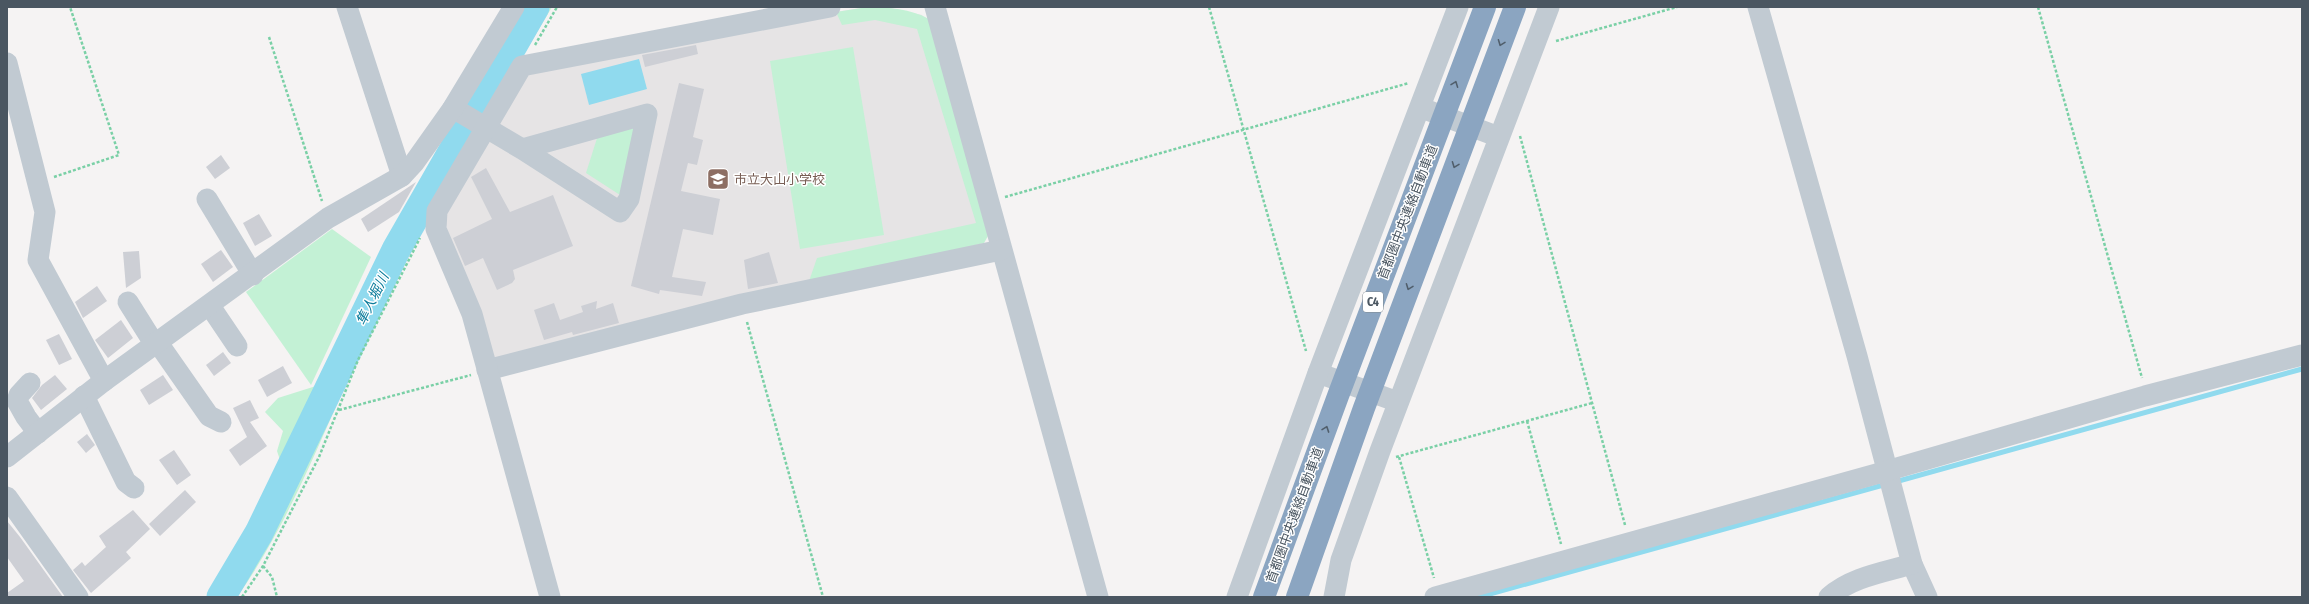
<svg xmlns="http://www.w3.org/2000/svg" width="2309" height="604" viewBox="0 0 2309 604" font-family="'Fira Sans Condensed','Noto Sans JP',sans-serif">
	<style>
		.education { fill: #e6e4e5 }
		.green { fill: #c3f1d5 }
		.water { fill: #90daee }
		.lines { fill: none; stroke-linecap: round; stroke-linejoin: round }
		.stream { stroke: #90daee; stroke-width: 5 }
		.river { stroke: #90daee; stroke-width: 29 }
		.building { fill: #cdcfd5 }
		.path { stroke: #7ad0a6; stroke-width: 2.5; stroke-dasharray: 3 2; stroke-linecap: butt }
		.minor { stroke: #c1cad2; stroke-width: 21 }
		.highway { stroke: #8ba5c1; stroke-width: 22 }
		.oneway { stroke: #505e6b }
		.labels { text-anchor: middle; stroke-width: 3; stroke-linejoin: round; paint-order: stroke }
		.shield { fill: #fff; stroke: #808990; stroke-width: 1 }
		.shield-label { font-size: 12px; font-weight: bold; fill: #4a5661 }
		.education-label { font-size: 13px; fill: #785e54; stroke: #fff; text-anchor: start }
		.street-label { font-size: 13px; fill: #4a5661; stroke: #fff }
		.water-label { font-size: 14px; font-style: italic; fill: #0c7c9b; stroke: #fff }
	</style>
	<rect width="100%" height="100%" fill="#f5f3f3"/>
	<polygon class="education" points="868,7 886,7 922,15 984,243 498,361 489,355 443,216 524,76 768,22"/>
	<g class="green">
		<polygon points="523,7 532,7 472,107 466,103"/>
		<polygon points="541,7 552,7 488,115 479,110"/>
		<path d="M868 7C888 7 911 9 929 19L988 236 984 243 808 284 817 258 976 223 917 29 875 20 842 25 836 12Z"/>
		<polygon points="853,47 884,235 800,249 770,61"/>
		<polygon points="637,123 620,195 586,173 598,135"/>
		<path d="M469 126 475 136C436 203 397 270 365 341 327 424 290 523 237 597H228L297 471 394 265Z"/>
		<polygon points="332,229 371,257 311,385 246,292"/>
		<polygon points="316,386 321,393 284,472 277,451 283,431 265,412 278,398"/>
	</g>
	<polygon class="water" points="639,59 647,89 589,105 581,74"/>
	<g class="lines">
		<g class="stream">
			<polyline points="1895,482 2302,369"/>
			<polyline points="1479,597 1887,484"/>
		</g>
		<polyline class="river" points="221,597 259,533 396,250 535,7"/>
	</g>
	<g class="building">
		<polygon points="696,45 698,54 645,67 642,55"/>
		<polygon points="679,83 704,89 693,137 703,140 697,165 688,163 681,191 720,199 713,235 683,229 672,277 706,282 702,296 660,290 659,294 631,286"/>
		<polygon points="221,155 230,168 215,179 206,167"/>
		<polygon points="486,168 510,212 553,195 573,246 513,270 515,279 512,283 497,290 483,258 465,266 453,238 492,219 471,177"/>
		<polygon points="416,182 399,212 368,232 361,219"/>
		<polygon points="259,214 272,236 255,246 243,223"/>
		<polygon points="221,250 233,267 213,282 201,264"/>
		<polygon points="139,251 141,278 126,288 123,252"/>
		<polygon points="769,252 778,283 748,289 744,260"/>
		<polygon points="97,286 107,301 83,318 75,302"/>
		<polygon points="597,301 596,309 613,303 619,323 573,335 572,332 544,340 534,310 554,303 560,320 583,312 581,306"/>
		<polygon points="121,320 133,338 108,358 95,340"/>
		<polygon points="59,334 72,359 59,365 46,340"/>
		<polygon points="223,352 231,363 214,376 206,365"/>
		<polygon points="283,366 292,383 267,397 258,380"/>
		<polygon points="55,375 67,389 41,410 32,398 42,385"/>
		<polygon points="163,375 173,390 149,405 140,390"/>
		<polygon points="250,400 259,418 250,422 267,446 240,466 229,450 247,437 233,408"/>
		<polygon points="87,434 95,445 86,453 77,442"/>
		<polygon points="174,450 191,475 177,485 159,460"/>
		<polygon points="185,490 196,502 160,536 149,524"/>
		<polygon points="133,510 150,529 126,552 131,558 91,593 73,570 82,562 85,566 106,547 99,536"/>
		<polygon points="7,521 20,537 63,597 7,597 7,593 24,581 7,557"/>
	</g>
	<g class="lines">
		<g class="path">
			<polyline points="1209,7 1306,351"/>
			<polyline points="2038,7 2142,378"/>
			<polyline points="269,37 322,201"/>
			<polyline points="1556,41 1677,7"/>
			<polyline points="535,45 557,7"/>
			<polyline points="1520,136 1625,525"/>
			<polyline points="54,177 119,155 70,7"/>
			<polyline points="1005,197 1409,83"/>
			<polyline points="747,322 823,597"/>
			<polyline points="339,410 471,375"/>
			<polyline points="1527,421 1561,544"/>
			<polyline points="1396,457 1592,403"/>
			<polyline points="1399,457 1434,578"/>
			<polyline points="263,566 272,577 277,597"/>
			<polyline points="242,597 263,566 319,457 358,360 420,238"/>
		</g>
		<g class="minor">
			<polyline points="347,7 402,176"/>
			<path d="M935 7C988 204 1045 400 1098 597"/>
			<polyline points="1758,7 1857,356 1912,564 1927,597"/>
			<polyline points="7,63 45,212 38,260 104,381"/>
			<polyline points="453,108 522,149 620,212 629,199 647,114 522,149"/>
			<polyline points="1427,110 1499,137"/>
			<polyline points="207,199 253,275"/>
			<polyline points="128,302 155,345"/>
			<polyline points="210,306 237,346"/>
			<polyline points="158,343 209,416 221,422"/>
			<polyline points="487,370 742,304 1001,250"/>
			<polyline points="1318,373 1398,402"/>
			<polyline points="30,383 19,395 17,401 26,417 38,433"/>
			<polyline points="84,396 126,482 134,488"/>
			<polyline points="7,457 104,381 328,218 402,176 414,163 453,108 514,7"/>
			<polyline points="7,497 78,597"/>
			<polyline points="550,597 472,314 436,229 437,211 522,66 830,7"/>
			<polyline points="1237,597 1318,373 1458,7"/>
			<polyline points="1334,597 1341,560 1380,451 1549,7"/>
			<polyline points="1435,597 1876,474 2145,396 2302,355"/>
			<path d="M1829 597C1851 577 1885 572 1912 564"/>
		</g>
		<g class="highway">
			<polyline points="1264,597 1338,396 1485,7"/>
			<polyline points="1297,597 1364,408 1515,7"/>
		</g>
	</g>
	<defs><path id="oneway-chevron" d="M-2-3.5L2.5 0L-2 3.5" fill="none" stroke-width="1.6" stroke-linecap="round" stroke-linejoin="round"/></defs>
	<g class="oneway">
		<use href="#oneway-chevron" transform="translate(1501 43) rotate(111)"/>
		<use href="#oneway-chevron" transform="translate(1455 84) rotate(-69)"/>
		<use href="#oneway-chevron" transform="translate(1455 165) rotate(111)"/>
		<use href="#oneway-chevron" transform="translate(1409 287) rotate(111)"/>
		<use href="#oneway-chevron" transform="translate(1326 429) rotate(-70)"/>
	</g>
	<defs>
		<g id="school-square" transform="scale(1.15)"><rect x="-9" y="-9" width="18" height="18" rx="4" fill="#8d6e63" stroke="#fff"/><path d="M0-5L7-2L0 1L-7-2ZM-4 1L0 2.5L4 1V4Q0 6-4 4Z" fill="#fff"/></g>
	</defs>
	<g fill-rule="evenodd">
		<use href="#school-square" x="718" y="179"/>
	</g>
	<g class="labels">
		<rect class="shield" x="1363" y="292" width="20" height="20" rx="3"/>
		<g class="shield-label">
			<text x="1373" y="306">C4</text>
		</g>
		<g class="education-label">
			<text x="734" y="184">市立大山小学校</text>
		</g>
		<g class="street-label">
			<text transform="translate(1407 212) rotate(-69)" y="5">首都圏中央連絡自動車道</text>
			<text transform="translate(1294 515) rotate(-70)" y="5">首都圏中央連絡自動車道</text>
		</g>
		<g class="water-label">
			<text transform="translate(372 299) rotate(-64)" y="5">隼人堀川</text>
		</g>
	</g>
	<rect width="2309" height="604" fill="none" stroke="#4a5661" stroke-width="16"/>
</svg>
